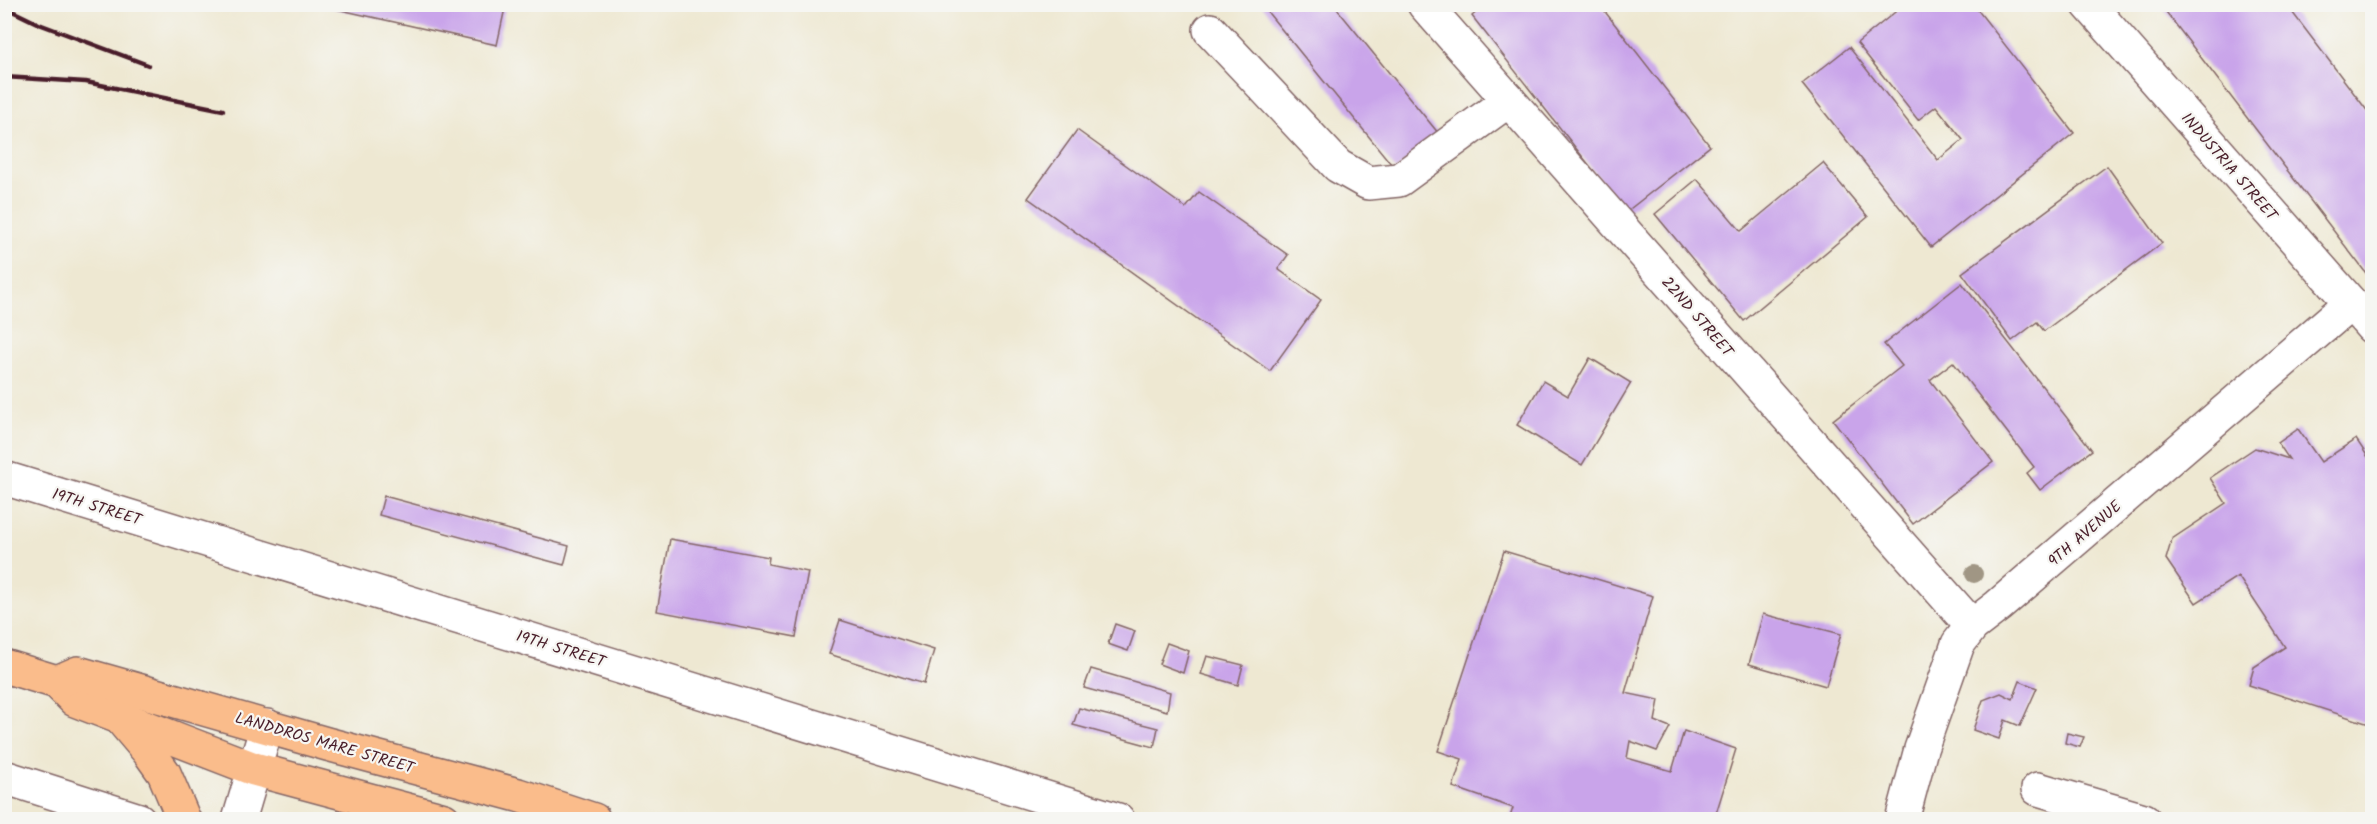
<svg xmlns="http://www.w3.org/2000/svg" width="2377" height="824" viewBox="0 0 2377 824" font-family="Kalam,sans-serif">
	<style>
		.building { fill: #c9a4ea }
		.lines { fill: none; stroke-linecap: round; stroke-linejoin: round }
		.minor-casing { stroke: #836565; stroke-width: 36 }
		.major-casing { stroke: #836565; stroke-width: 36 }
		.minor { stroke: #fff; stroke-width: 33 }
		.major { stroke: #fabc8b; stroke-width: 33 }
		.rail { stroke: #4a1f2b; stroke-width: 4.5 }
		.tree { fill: #a09684 }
		.labels { text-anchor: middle; stroke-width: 4.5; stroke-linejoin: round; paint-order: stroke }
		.street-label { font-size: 16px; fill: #4a1f2b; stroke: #f6f6f2 }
	</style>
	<rect width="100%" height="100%" fill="#f6f6f2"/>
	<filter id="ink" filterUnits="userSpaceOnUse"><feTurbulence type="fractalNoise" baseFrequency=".0167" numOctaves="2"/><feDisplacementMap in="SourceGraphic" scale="12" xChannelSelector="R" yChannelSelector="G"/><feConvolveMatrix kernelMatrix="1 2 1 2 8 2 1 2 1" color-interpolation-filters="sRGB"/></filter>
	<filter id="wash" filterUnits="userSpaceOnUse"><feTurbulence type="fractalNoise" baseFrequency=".008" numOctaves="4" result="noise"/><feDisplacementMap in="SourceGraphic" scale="24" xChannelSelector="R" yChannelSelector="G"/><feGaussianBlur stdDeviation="1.35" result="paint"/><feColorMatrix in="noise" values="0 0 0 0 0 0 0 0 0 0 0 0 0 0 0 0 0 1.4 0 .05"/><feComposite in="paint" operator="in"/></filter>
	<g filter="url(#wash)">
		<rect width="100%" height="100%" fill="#eee8d2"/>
		<g id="blocks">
			<g class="building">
				<polygon points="314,4 488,4 505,8 497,45"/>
				<polygon points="1261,4 1333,4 1439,134 1396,170"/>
				<polygon points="1486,4 1599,4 1710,146 1626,212 1472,16"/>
				<polygon points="1905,4 1973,4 2074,133 1931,247 1802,84 1849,47 1938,160 1963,140 1936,106 1918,120 1857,43"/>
				<polygon points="2160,4 2286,4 2372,117 2372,281"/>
				<polygon points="1077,130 1186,208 1199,192 1288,255 1278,269 1321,300 1270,371 1028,198"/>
				<polygon points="1823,163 1868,217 1744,321 1655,214 1697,179 1741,231"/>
				<polygon points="2107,166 2162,243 2044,331 2037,322 2012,341 1962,273"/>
				<polygon points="1962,283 2092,450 2040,490 2027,473 2034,467 1953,362 1930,380 1993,462 1913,524 1833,420 1902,366 1884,344"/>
				<polygon points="1590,358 1631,383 1582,465 1517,425 1543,381 1568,396"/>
				<polygon points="2298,429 2321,462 2356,439 2372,463 2372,725 2249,685 2254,667 2285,647 2238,576 2196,603 2166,559 2172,539 2226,503 2210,478 2255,448 2289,459 2278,443"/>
				<polygon points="384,496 569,546 564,565 379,515"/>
				<polygon points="670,539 769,557 768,564 808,572 796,637 657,611"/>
				<polygon points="1504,551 1653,596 1625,693 1659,700 1655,721 1670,727 1657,751 1630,741 1627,758 1672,771 1684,731 1736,749 1714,820 1509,820 1513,808 1453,787 1462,759 1438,751"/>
				<polygon points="1763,614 1841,634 1826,686 1749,664"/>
				<polygon points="840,620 934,650 924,684 829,654"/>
				<polygon points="1115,624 1135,631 1128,651 1108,644"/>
				<polygon points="1167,643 1189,651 1183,673 1159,664"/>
				<polygon points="1207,656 1243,665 1238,685 1201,674"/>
				<polygon points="1091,669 1170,692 1167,711 1084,688"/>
				<polygon points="2020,681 2037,688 2020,726 2005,720 1999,739 1973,730 1983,700 2001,693 2013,699"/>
				<polygon points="1079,708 1158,728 1154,747 1073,725"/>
				<polygon points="2067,733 2084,737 2080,747 2065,743"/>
			</g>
		</g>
	</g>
	<g filter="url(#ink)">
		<use href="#blocks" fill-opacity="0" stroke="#836565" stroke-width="1.5"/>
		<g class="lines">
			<g class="minor-casing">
				<g id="minor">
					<polyline points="1424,4 1972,626"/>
					<polyline points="2088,4 2372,327"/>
					<polyline points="1210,30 1338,166 1368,183 1399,180 1509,100"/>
					<polyline points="4,478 1118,820"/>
					<polyline points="4,777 139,820"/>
					<polyline points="2038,789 2144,820"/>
					<polyline points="239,820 267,726"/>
					<polyline points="1902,820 1921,749 1958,644 1972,626 1998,606 2351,303"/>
				</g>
			</g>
			<g class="major-casing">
				<g id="major">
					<polyline points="4,666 57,682 75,700 254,769 444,820"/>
					<polyline points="57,682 78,673 327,744 518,795 594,820"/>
					<polyline points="122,720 149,752 164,773 184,820"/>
				</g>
			</g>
			<use href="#minor" class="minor"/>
			<use href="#major" class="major"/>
			<g class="rail">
				<polyline points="4,7 39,24 148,65"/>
				<polyline points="4,77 86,82 223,110"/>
			</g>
		</g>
		<circle class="tree" cx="1974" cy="574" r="9"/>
	</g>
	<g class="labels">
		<g class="street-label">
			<text transform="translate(2230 166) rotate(49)" y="6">INDUSTRIA STREET</text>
			<text transform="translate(1698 316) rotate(49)" y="6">22ND STREET</text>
			<text transform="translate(97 506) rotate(17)" y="6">19TH STREET</text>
			<text transform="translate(2084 533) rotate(-41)" y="6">9TH AVENUE</text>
			<text transform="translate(561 648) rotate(17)" y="6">19TH STREET</text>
			<text transform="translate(325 742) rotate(16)" y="6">LANDDROS MARE STREET</text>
		</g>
	</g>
	<rect width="2377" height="824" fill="none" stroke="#f6f6f2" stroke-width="24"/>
</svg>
